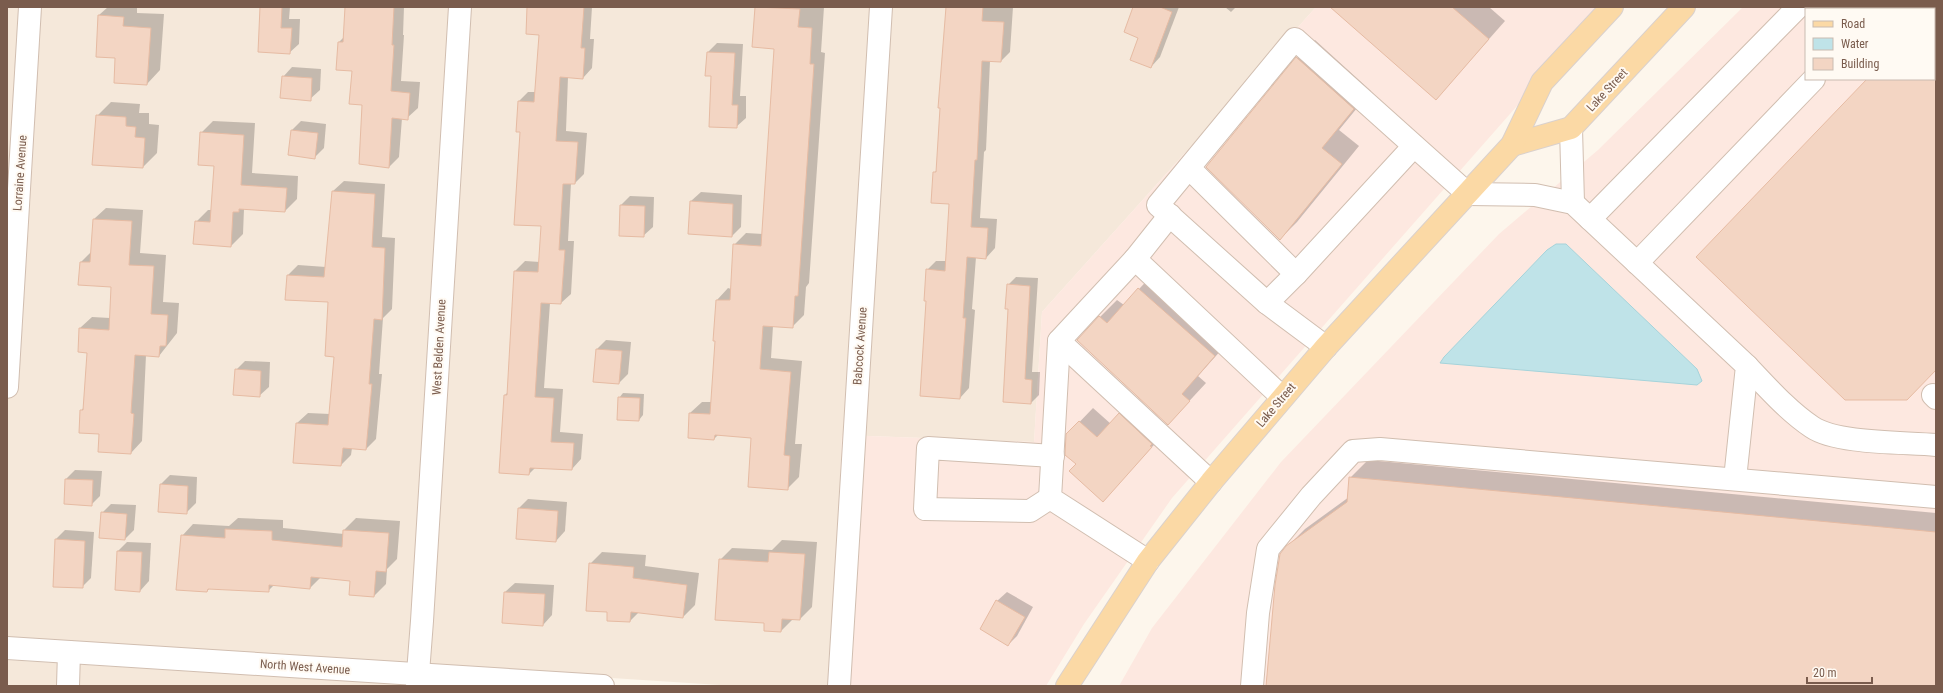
<svg xmlns="http://www.w3.org/2000/svg" width="1943" height="693" viewBox="0 0 1943 693" font-family="'Roboto Condensed',sans-serif">
	<style>
		.residential { fill: #f5e8da }
		.commercial { fill: #fde8e0; fill-rule: evenodd }
		.water { fill: #bfe3e8; stroke: #a5d3da }
		.shadow { fill: #0003 }
		.building { fill: #f3d5c3; stroke: #e6bba3 }
		.lines { fill: none; stroke-linecap: round; stroke-linejoin: round }
		.minor-casing { stroke: #d1beb0; stroke-width: 24 }
		.major-casing { stroke: #dad1cd; stroke-width: 24 }
		.minor { stroke: #fff; stroke-width: 22 }
		.major { stroke: #fbd9a5; stroke-width: 22 }
		.labels { text-anchor: middle; stroke-width: 4; stroke-linejoin: round; paint-order: stroke }
		.street-label { font-size: 12px; fill: #7a5c4d; stroke: #fffaf3 }
	</style>
	<rect width="100%" height="100%" fill="#fdf6ec"/>
	<g class="residential">
		<polygon points="7,7 1316,7 1042,312 1034,442 842,435 832,686 735,686 7,639"/>
		<polygon points="7,660 426,686 7,686"/>
	</g>
	<g class="commercial">
		<polygon points="1316,7 1604,7 1172,498 1084,624 1046,686 832,686 842,435 1034,442 1042,312"/>
		<path d="M1743 7H1936V686H1119L1152 628 1281 462 1499 234 1598 150ZM1806 9H1934V79H1806Z"/>
	</g>
	<polygon class="water" points="1556,244 1566,244 1697,369 1702,381 1697,385 1440,363 1444,357 1547,250"/>
	<g class="shadow">
		<polygon points="108,7 137,7 137,13 164,14 160,70 147,84 116,57 99,15"/>
		<polygon points="260,7 290,7 289,19 300,19 299,44 289,53"/>
		<polygon points="346,7 404,7 403,35 404,35 401,81 420,82 418,108 407,118 402,118 399,157 389,167 363,104 353,70 339,42 344,37"/>
		<polygon points="528,7 592,7 590,39 594,39 592,68 583,78 568,77 566,131 587,133 584,174 575,183 571,183 568,241 574,241 571,294 561,303 550,303 544,388 563,389 560,432 583,434 581,459 572,469 536,467 529,474 505,395 508,392 515,271 525,261 540,262 543,226 521,131 519,101 528,92 536,92 540,34"/>
		<polygon points="756,7 824,7 821,52 825,53 809,283 806,287 804,315 792,327 773,326 771,358 802,361 795,444 802,444 799,477 787,489 752,437 718,435 714,439 690,413 702,402 712,402 717,340 714,340 717,300 728,288 731,289 734,245 746,233 763,234 776,48 753,46"/>
		<polygon points="947,7 1013,7 1010,52 1001,61 990,61 986,150 984,152 980,218 997,219 995,248 986,258 976,257 972,309 975,310 969,388 960,398 927,300 927,270 936,261 946,261 950,203 934,173 937,170"/>
		<polygon points="1134,7 1179,7 1160,57 1151,67 1139,37"/>
		<polygon points="1225,7 1236,7 1231,12"/>
		<polygon points="1339,7 1489,7 1505,21 1436,99"/>
		<polygon points="1936,8 1936,369 1868,79 1934,79 1934,10"/>
		<polygon points="1315,40 1371,91 1339,130 1359,146 1297,222 1280,239 1207,166 1297,58"/>
		<polygon points="717,43 743,44 740,96 746,96 746,118 736,127 712,75 708,52"/>
		<polygon points="292,67 321,69 320,90 310,99 283,77"/>
		<polygon points="111,102 140,104 139,113 149,113 149,124 159,125 157,153 143,167 93,164 97,116"/>
		<polygon points="213,121 255,123 252,173 298,176 297,199 285,211 244,209 243,234 231,246 196,222 208,210 212,210 215,165 201,133"/>
		<polygon points="301,121 326,124 324,148 314,158 292,130"/>
		<polygon points="344,181 385,184 382,237 395,238 392,309 383,318 379,374 382,374 376,439 366,449 352,448 351,455 341,465 297,423 308,413 330,414 335,356 329,301 288,275 298,265 326,267 333,191"/>
		<polygon points="701,192 742,195 741,227 732,236 691,201"/>
		<polygon points="630,196 654,197 653,227 643,236 620,235 621,205"/>
		<polygon points="106,208 143,210 140,253 166,255 163,302 179,303 177,333 159,356 146,355 142,441 131,453 100,433 81,411 84,407 88,352 80,328 92,317 110,318 112,286 81,262 92,251 94,219"/>
		<polygon points="1156,271 1232,338 1198,376 1206,383 1168,424 1100,317 1117,300 1124,305"/>
		<polygon points="1016,277 1038,278 1032,372 1040,372 1039,395 1031,403 1004,402 1010,308 1008,285"/>
		<polygon points="606,340 631,342 628,374 619,383 594,382 597,349"/>
		<polygon points="245,361 270,362 269,387 259,396 236,370"/>
		<polygon points="623,393 644,394 643,415 639,420 619,398"/>
		<polygon points="1133,400 1165,433 1103,500 1077,464 1067,435 1093,408 1111,424"/>
		<polygon points="1368,460 1936,513 1936,686 1267,686 1287,547 1305,529 1349,497 1350,478"/>
		<polygon points="75,470 102,471 100,496 91,505 65,503 66,479"/>
		<polygon points="170,475 197,477 196,503 186,513 161,484"/>
		<polygon points="528,499 567,502 565,531 556,541 519,508"/>
		<polygon points="111,504 136,505 134,530 125,539 102,513"/>
		<polygon points="238,518 283,520 283,528 344,534 344,530 356,518 400,521 397,559 387,569 386,584 374,596 351,580 321,577 310,588 275,584 268,591 210,588 207,591 182,536 193,524 229,526"/>
		<polygon points="65,530 94,532 91,578 82,587 56,539"/>
		<polygon points="782,540 817,542 812,607 800,619 793,619 781,631 765,622 720,560 732,548 772,550"/>
		<polygon points="127,542 151,543 149,581 140,591 118,551"/>
		<polygon points="602,552 646,555 645,566 699,573 695,605 683,617 639,612 630,621 609,611 590,564"/>
		<polygon points="515,583 554,585 552,615 543,625 505,592"/>
		<polygon points="1007,592 1033,607 1017,636 1008,645 981,629 997,601"/>
	</g>
	<g class="building">
		<polygon points="260,7 282,7 281,28 292,28 290,54 258,52"/>
		<polygon points="345,7 394,7 392,45 394,45 391,91 410,93 408,120 392,118 389,168 359,164 362,105 349,104 352,71 336,70 338,42 343,42"/>
		<polygon points="527,7 584,7 581,48 585,48 583,79 560,77 556,141 578,142 575,184 563,184 559,250 565,250 561,304 541,303 535,397 554,398 551,442 574,443 572,470 530,468 529,475 499,473 504,395 507,395 514,271 538,272 541,226 514,225 520,132 516,132 518,101 534,102 539,35 526,34"/>
		<polygon points="755,7 800,9 798,27 812,28 810,64 814,64 798,296 795,296 793,328 763,326 760,369 791,372 784,455 790,456 788,490 748,487 751,438 715,435 714,440 688,438 689,413 710,414 715,341 713,341 716,300 730,300 733,244 761,246 774,49 752,47"/>
		<polygon points="946,7 983,7 982,21 1004,22 1001,62 982,61 977,160 975,160 971,227 988,228 986,259 967,257 963,318 966,318 960,399 920,396 926,301 924,301 926,269 945,271 949,204 931,203 933,172 936,172 940,108 938,108"/>
		<polygon points="1133,7 1160,7 1172,12 1151,68 1130,60 1138,38 1124,32"/>
		<polygon points="1330,7 1452,7 1489,39 1436,100"/>
		<polygon points="98,15 124,17 123,26 151,28 147,85 114,83 115,58 96,57"/>
		<polygon points="707,52 735,53 732,105 738,105 737,128 709,127 711,76 705,76"/>
		<polygon points="1296,57 1354,109 1322,148 1342,164 1280,240 1206,167"/>
		<polygon points="282,76 312,78 311,101 280,98"/>
		<polygon points="1867,79 1936,79 1936,370 1907,400 1845,400 1696,257"/>
		<polygon points="96,115 126,117 126,126 136,127 135,137 145,138 143,168 92,165"/>
		<polygon points="291,130 318,133 315,159 288,155"/>
		<polygon points="200,132 244,135 241,185 287,188 285,212 239,209 239,212 233,212 231,247 193,244 195,221 210,222 214,166 198,165"/>
		<polygon points="332,191 375,194 372,247 385,248 382,320 374,319 369,384 372,384 366,450 343,448 341,466 293,463 296,423 328,425 334,357 325,356 328,302 285,300 287,275 324,277"/>
		<polygon points="690,201 733,204 732,237 688,234"/>
		<polygon points="620,205 645,206 644,237 619,236"/>
		<polygon points="93,219 132,221 129,265 154,266 151,314 168,315 166,346 160,346 159,357 135,355 131,413 134,414 131,454 98,452 99,434 79,433 80,410 83,410 87,353 78,352 79,328 109,330 111,287 78,285 80,262 90,262"/>
		<polygon points="1007,284 1030,286 1025,379 1032,380 1031,404 1003,402 1008,309 1005,309"/>
		<polygon points="1138,288 1215,356 1182,394 1190,401 1168,425 1077,340 1099,316 1107,323"/>
		<polygon points="596,349 622,351 619,384 593,382"/>
		<polygon points="235,369 261,371 260,397 233,395"/>
		<polygon points="618,397 640,398 639,421 617,420"/>
		<polygon points="1119,413 1152,444 1150,446 1152,447 1103,502 1069,471 1076,464 1065,455 1066,434 1079,421 1097,437"/>
		<polygon points="1349,477 1936,532 1936,686 1266,686 1275,585 1280,554 1286,546 1347,502"/>
		<polygon points="65,479 93,480 92,506 64,504"/>
		<polygon points="160,484 188,486 187,514 158,512"/>
		<polygon points="518,508 558,511 556,542 516,539"/>
		<polygon points="101,512 127,514 125,540 99,538"/>
		<polygon points="225,529 272,531 272,540 342,547 343,530 389,533 386,572 376,571 374,597 349,595 350,581 311,577 310,589 269,585 269,592 208,589 207,592 176,590 181,535 225,538"/>
		<polygon points="55,539 85,541 83,588 53,587"/>
		<polygon points="117,551 142,552 140,592 115,590"/>
		<polygon points="769,552 805,554 800,620 782,619 781,632 764,631 764,623 715,620 719,559 768,562"/>
		<polygon points="589,563 634,567 633,578 687,585 683,618 631,612 630,622 607,621 607,612 586,611"/>
		<polygon points="504,592 545,594 543,626 502,623"/>
		<polygon points="996,600 1025,617 1008,646 980,629"/>
	</g>
	<g class="lines">
		<g class="minor-casing">
			<g id="minor">
				<polyline points="1881,9 1883,7"/>
				<polyline points="1571,128 1573,203"/>
				<polyline points="1189,168 1296,274"/>
				<polyline points="1170,215 1135,259 1282,397"/>
				<polyline points="1590,219 1798,7"/>
				<polyline points="1135,259 1059,341 1050,498 1148,561"/>
				<polyline points="1637,263 1814,79"/>
				<polyline points="1267,303 1296,274 1414,146"/>
				<polyline points="1059,341 1211,482"/>
				<polyline points="1326,347 1267,303 1158,205 1295,39 1468,194 1535,195 1573,203 1747,366 1735,479"/>
				<path d="M1747 366C1767 387 1788 411 1812 427 1837 444 1904 442 1936 445"/>
				<polyline points="7,387 30,7"/>
				<polyline points="1933,395 1936,398"/>
				<polyline points="1050,498 1030,511 925,509 928,448 1053,456"/>
				<polyline points="7,648 603,686"/>
				<polyline points="68,686 69,652"/>
				<polyline points="417,686 422,621 460,7"/>
				<polyline points="839,686 881,7"/>
				<polyline points="1252,686 1258,613 1268,549 1311,496 1353,451 1380,449 1936,497"/>
			</g>
		</g>
		<g class="major-casing">
			<g id="major">
				<polyline points="1512,145 1571,128 1684,7"/>
				<polyline points="1067,686 1148,561 1211,482 1326,347 1512,145 1542,82 1612,7"/>
			</g>
		</g>
		<use href="#minor" class="minor"/>
		<use href="#major" class="major"/>
	</g>
	<g class="labels">
		<g class="street-label">
			<text transform="translate(1607 90) rotate(-47)" y="4">Lake Street</text>
			<text transform="translate(20 173) rotate(-86)" y="4">Lorraine Avenue</text>
			<text transform="translate(860 346) rotate(-86)" y="4">Babcock Avenue</text>
			<text transform="translate(439 347) rotate(-87)" y="4">West Belden Avenue</text>
			<text transform="translate(1276 405) rotate(-50)" y="4">Lake Street</text>
			<text transform="translate(305 667) rotate(4)" y="4">North West Avenue</text>
		</g>
	</g>
	<rect width="1943" height="693" fill="none" stroke="#7a5c4d" stroke-width="16"/>
	<rect x="1805" y="8" width="130" height="72" fill="#fffaf3" stroke="#cabbb1"/>
	<rect x="1813" y="21" width="20" height="6" fill="#fbd9a5" stroke="#cabbb1"/>
	<text x="1841" y="28" font-size="12" fill="#7a5c4d">Road</text>
	<rect x="1813" y="38" width="20" height="12" fill="#bfe3e8" stroke="#cabbb1"/>
	<text x="1841" y="48" font-size="12" fill="#7a5c4d">Water</text>
	<rect x="1813" y="58" width="20" height="12" fill="#f3d5c3" stroke="#cabbb1"/>
	<text x="1841" y="68" font-size="12" fill="#7a5c4d">Building</text>
	<path d="M1807 677v6h65v-6" fill="none" stroke="#7a5c4d" stroke-width="2"/>
	<text x="1813" y="677" font-size="12" fill="#7a5c4d" stroke="#fffaf3" stroke-width="3" paint-order="stroke">20 m</text>
</svg>
